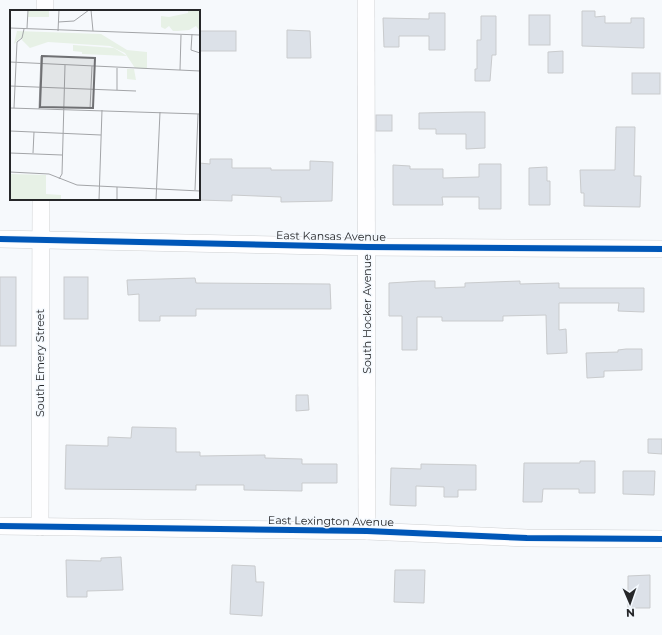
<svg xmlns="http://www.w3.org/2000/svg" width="662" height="635" viewBox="0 0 662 635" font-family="Montserrat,sans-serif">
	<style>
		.building { fill: #dce1e8; stroke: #c9cbcd }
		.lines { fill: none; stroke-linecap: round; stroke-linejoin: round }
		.minor-casing { stroke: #cfd1d3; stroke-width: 18 }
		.minor { stroke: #fefeff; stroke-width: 17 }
		.cycleway-casing { stroke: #f4f9fe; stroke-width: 8 }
		.cycleway { stroke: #0057b8; stroke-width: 6 }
		.labels { text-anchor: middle; stroke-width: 3; stroke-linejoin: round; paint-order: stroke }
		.street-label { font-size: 11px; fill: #262729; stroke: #f4f9fe }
		.inset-road { fill: none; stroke: #a3a5a8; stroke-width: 1 }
		.view { fill: #6f7073; fill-opacity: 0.15; stroke: #6f7073; stroke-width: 2 }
		.inset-edge { fill: none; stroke: #262729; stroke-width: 2 }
	</style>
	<rect width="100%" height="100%" fill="#f6f9fc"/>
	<g class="building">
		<polygon points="582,11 595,11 595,17 605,16 605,23 631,23 631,18 644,18 644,48 582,46"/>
		<polygon points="429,13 445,13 445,50 429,50 429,36 399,36 399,47 384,47 383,18 429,19"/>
		<rect x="529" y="15" width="21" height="30"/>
		<polygon points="481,16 496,16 496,55 492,55 490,81 475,81 475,69 477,69 477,40 481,40"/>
		<polygon points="287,30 310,31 311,58 287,58"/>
		<rect x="199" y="31" width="37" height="20"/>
		<polygon points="563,51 563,73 548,73 548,52"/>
		<rect x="632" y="73" width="28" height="21"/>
		<polygon points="466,112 485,112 485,148 466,149 466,134 436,134 436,129 419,129 419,113"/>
		<rect x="376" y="115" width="16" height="16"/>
		<polygon points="616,127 635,127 634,176 641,176 640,207 584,206 584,193 581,193 580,170 615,170"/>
		<polygon points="210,159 232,159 232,168 271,168 271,170 310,170 310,161 333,162 332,201 281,202 281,197 232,195 232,201 199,200 199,163 210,164"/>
		<polygon points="479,164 501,164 501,209 479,209 479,197 442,197 443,205 393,205 393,165 410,166 410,169 443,169 443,178 479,177"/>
		<polygon points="547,167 547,181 550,181 550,205 529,205 529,168"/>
		<rect x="0" y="277" width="16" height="69"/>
		<rect x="64" y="277" width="24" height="42"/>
		<polygon points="195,278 196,283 330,284 331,309 196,309 196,316 160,316 160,321 139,321 139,294 128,295 127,280"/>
		<polygon points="422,281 435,281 435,288 465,287 465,283 520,281 520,284 559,283 559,288 644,288 644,312 618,311 619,303 559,303 559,330 566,329 567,353 547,354 546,315 503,316 503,321 442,321 442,317 417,317 417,350 402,350 402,316 389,316 389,283"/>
		<polygon points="626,349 642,349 642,370 604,371 604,377 587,378 586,353 618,352 618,350"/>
		<polygon points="296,395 308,395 309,410 296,411"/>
		<polygon points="132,427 176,428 176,452 200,452 200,456 265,455 265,458 302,459 302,464 337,464 337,483 302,483 302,491 244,490 244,485 196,485 196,490 65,489 66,445 108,446 108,437 131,438"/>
		<polygon points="648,439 662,439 662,454 648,453"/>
		<polygon points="580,461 595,461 595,493 579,493 579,489 543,489 542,502 523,502 524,463 580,463"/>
		<polygon points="421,464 476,465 476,490 458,490 458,497 444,497 444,487 416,486 416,506 390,505 391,468 421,469"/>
		<polygon points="623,471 655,471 654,495 623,494"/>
		<polygon points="121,557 123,590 87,591 87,597 67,597 66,560 101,561 101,558"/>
		<polygon points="232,565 255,566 256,582 264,582 262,616 230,614"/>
		<polygon points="395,570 425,570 424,603 394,602"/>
		<polygon points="650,575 650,608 628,608 628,576"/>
	</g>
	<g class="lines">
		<g class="minor-casing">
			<g id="minor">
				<polyline points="366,0 367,531"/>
				<polyline points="45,11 45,0"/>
				<polyline points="0,239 367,247 662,249"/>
				<polyline points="0,526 367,531 527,538 662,539"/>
				<polyline points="40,527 41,199"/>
			</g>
		</g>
		<use href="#minor" class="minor"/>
		<g class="cycleway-casing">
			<g id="cycleway">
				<polyline points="0,239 367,247 662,249"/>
				<polyline points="0,526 367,531 527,538 662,539"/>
			</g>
		</g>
		<use href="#cycleway" class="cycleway"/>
	</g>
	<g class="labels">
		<g class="street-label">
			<text transform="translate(331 236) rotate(1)" y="4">East Kansas Avenue</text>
			<text transform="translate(367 314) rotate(-90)" y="4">South Hocker Avenue</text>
			<text transform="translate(40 363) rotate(-90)" y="4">South Emery Street</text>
			<text transform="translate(331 521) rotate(1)" y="4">East Lexington Avenue</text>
		</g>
	</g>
	<g transform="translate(10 10)">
		<rect width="190" height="190" fill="#f6f9fc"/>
		<path d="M18 0H39V7H18ZM7 21 91 24 117 40 137 42V59L125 58 115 43 100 36 38 32 20 38 10 28 4 34Z" fill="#e7f1e6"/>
		<path d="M178 0H190V21L186 16 179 20 168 21H163L159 16 155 19 151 17V6L159 7 178 3ZM63 35 104 38 117 46 72 44V42L63 41ZM117 59H124L126 70 117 69Z" fill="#e7f1e6"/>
		<path d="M0 164 36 165V184L51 185V190H0Z" fill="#e7f1e6"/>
		<path class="inset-road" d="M81 0 83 21M48 12 64 11 79 0M0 18 190 25M17 18 18 0M48 21 49 0M182 24 181 40 190 43M0 52 190 61M0 57V17M170 60 171 25M0 76 126 81M107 80V58M0 98 190 104M4 98 7 32 12 28 14 19M29 99 31 46M80 99 82 56M0 121 91 125M0 143 52 145M23 143 24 122M0 162 39 164 67 175 190 181M49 169 52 164 55 55M185 180 188 104M89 190 92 100M107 190V177M146 190 150 102"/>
		<path class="view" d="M32 46 85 48 83 98 30 97Z"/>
		<rect width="190" height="190" class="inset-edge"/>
	</g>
	<g transform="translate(630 603) rotate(178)" stroke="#f4f9fe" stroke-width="3" paint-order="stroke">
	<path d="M0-3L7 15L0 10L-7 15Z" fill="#262729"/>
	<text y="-6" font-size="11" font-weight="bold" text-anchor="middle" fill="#262729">N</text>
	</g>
</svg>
